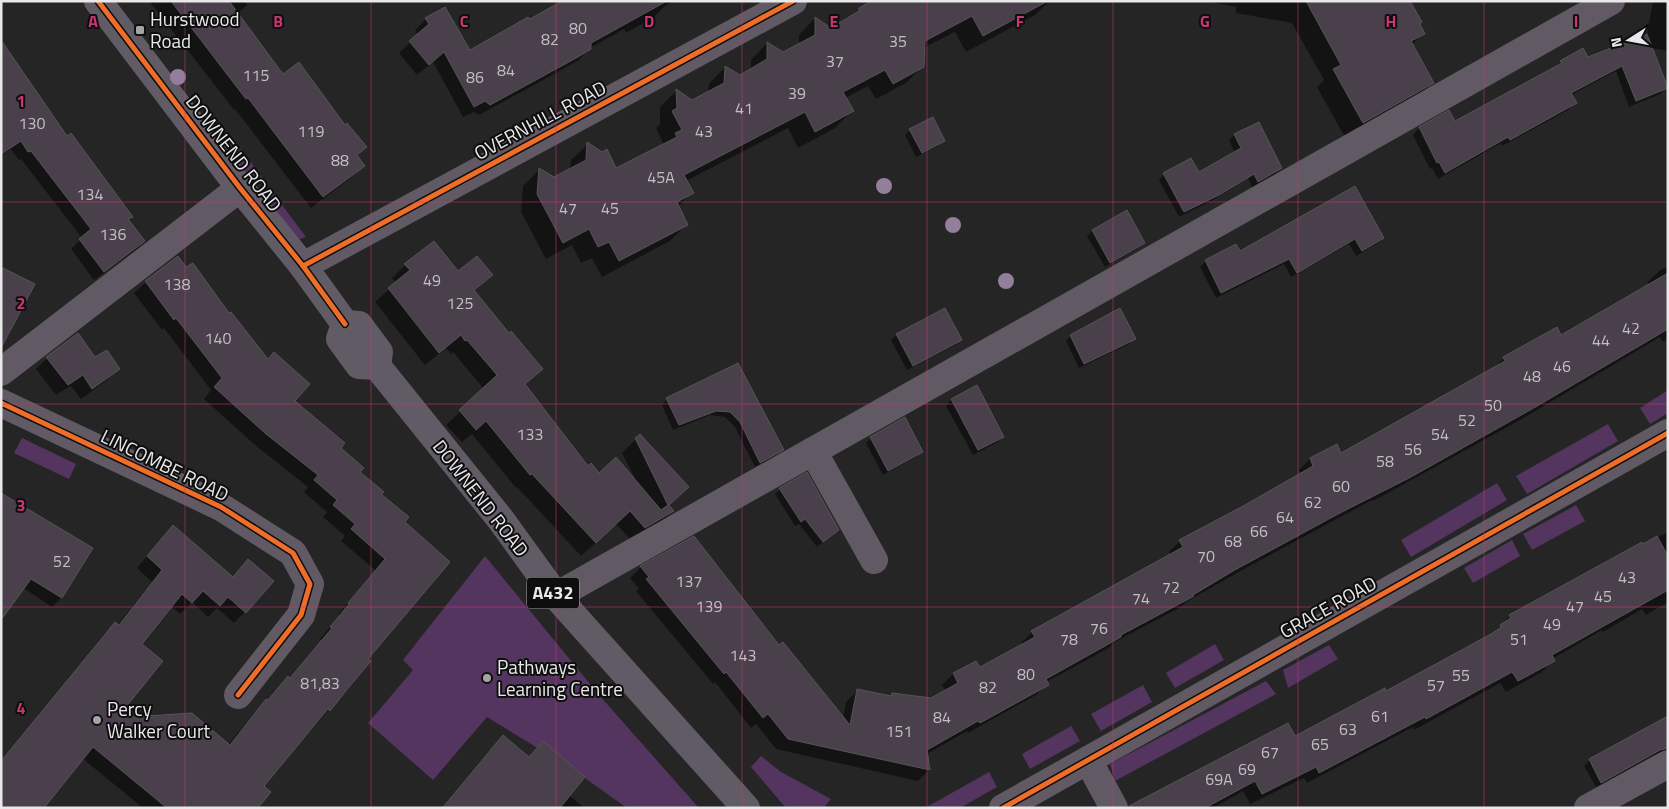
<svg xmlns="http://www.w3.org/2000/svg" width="1669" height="809" viewBox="0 0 1669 809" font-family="'Titillium Web',sans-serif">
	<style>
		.green { fill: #53355f }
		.shadow { fill: #0007 }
		.building { fill: #49404c; stroke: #555 }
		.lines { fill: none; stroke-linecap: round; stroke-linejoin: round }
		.minor { stroke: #615a65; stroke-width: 28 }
		.major { stroke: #615b66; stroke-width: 28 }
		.cycleway-casing { stroke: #0e0e0f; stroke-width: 8 }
		.cycleway { stroke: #ee6e29; stroke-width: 5 }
		.tree { fill: #937f9c }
		.grid { fill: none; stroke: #c83770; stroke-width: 1; stroke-opacity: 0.55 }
		.poi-dot { fill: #a5a4a5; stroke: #0e0e0f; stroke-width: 2 }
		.labels { text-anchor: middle; stroke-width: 4; stroke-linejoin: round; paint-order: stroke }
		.number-label { font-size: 16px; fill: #c2bfc2 }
		.shield { fill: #0e0e0f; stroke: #a8a7a8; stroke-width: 1 }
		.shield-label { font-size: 18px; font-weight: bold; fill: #eae9ea }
		.poi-label { font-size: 19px; fill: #eae9ea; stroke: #0e0e0f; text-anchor: start }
		.street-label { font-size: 19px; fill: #eae9ea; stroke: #0e0e0f }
		.grid-label { font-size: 16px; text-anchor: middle; font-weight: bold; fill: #c83770; stroke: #0e0e0f; stroke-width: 4; stroke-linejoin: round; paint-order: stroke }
	</style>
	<rect width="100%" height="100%" fill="#252525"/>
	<g class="green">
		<polygon points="232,138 265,181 253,185 226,150"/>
		<polygon points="273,193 306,237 295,241 265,203"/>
		<polygon points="1668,390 1668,413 1650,424 1640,408"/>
		<polygon points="1608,424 1618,441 1527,494 1516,476"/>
		<polygon points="22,438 76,464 69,479 14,453"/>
		<polygon points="1497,483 1507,500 1411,557 1401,540"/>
		<polygon points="1576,505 1585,521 1532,550 1523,534"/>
		<polygon points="1512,540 1520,556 1473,583 1464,568"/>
		<polygon points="485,556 599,695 699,808 627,808 575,771 487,717 433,780 368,723 413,670 403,660"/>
		<polygon points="1215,644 1224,660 1175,688 1166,673"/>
		<polygon points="1329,645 1338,659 1288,688 1283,670"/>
		<polygon points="1266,681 1276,694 1115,781 1110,764"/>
		<polygon points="1143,685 1152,702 1101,731 1091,714"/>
		<polygon points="1071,726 1080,741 1030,769 1022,754"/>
		<polygon points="761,756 781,772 831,799 824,808 786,808 751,767"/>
		<polygon points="989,772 997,787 960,808 925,808"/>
	</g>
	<g class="shadow">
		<polygon points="149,1 244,1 247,5 237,14 283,75 345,127 365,147 356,156 363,166 351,178 311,208 235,109 234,110 225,98"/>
		<polygon points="564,1 673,1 665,6 654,17 626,33 624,29 590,48 579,60 565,68 479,115 474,112 463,117 433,62 417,75 399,53 418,35 415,30 426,19 469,52"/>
		<polygon points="886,1 1049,1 1035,15 966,52 955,32 923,48 923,66 906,83 876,99 868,86 845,98 852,111 835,128 798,148 788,128 686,181 692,192 678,207 687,224 670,241 602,277 592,258 581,263 572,245 546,259 521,212 523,186 540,169 554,178 570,170 571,160 588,144 615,170 664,145 656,128 660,124 660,107 676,91 692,101 708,93 709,84 725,67 740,76 751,70 751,60 767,43 783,54 799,45 799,35 815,18 831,29 851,18 859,9"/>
		<polygon points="1207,1 1409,1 1423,33 1412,45 1432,83 1416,99 1346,139 1317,87 1324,80 1292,23 1236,13 1236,7"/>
		<polygon points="1653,1 1668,1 1668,51 1651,48 1667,88 1660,94 1629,107 1616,71 1571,95 1575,103 1568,110 1502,146 1501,143 1438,179 1432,168 1430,169 1413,135 1419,128 1448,112 1454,123 1554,68 1561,62 1587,58 1647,35"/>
		<polygon points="1,52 67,138 131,217 128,220 144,241 135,250 94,280 71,249 82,238 21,159 19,160 11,149 1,155"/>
		<polygon points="1258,123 1281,168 1275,174 1252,187 1248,178 1213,200 1179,217 1159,180 1164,174 1199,174 1235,153 1229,140 1234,135"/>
		<polygon points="910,130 943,140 938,146 916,157 905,135"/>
		<polygon points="1355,188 1383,238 1378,243 1356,256 1349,244 1291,277 1284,264 1216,298 1200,267 1206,261 1236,246 1239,252"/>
		<polygon points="1126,212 1144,243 1138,248 1105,267 1087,236 1092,231"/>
		<polygon points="178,257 293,401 339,448 403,522 366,659 329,710 262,787 256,808 143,808 82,758 1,808 1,760 104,634 115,623 117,625 152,582 137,568 162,538 232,578 248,561 245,612 234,623 217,608 208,617 192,602 180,614 171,606 140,644 114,719 228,745 255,712 289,679 322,640 320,639 339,616 338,615 375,570 341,541 345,536 323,517 327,512 304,492 308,487 255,445 204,399 211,390 164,328 162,330 134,293 146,282"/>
		<polygon points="405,265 458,273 491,275 474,291 509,334 541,369 524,385 588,468 599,474 636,480 622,453 636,439 688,486 668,506 673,511 659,525 631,540 616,524 581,556 517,487 516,488 472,434 462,442 446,425 484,389 453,352 451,354 446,348 425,365 375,302 396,283 392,278"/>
		<polygon points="1668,266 1668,339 1663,342 1660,337 1520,420 1399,487 1373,501 1372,500 1246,568 1186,602 1181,607 1113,643 1109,648 1046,682 1047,684 1036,695 968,733 967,731 927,754 929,770 918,781 776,749 756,724 751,728 715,682 713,684 636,591 639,589 630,578 641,567 694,538 779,646 843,719 846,702 857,691 889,697 892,694 931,700 946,691 942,685 953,674 976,662 980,669 1022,645 1021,643 1032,632 1171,555 1169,552 1180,541 1301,474 1299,470 1310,459 1336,446 1341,455 1494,368 1504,358 1561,337 1649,285 1648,282 1659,271"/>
		<polygon points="896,335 960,340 955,345 907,370 891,340"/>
		<polygon points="1071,336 1134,338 1129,344 1079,368 1066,341"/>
		<polygon points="47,358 95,359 118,368 107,380 81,399 71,386 56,395 36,369"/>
		<polygon points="738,364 782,450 777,455 755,467 735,427 725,417 710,415 673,430 662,405 667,399"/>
		<polygon points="976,387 1003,436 998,442 973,455 946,406 951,400"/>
		<polygon points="871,438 921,452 916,457 883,475 866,443"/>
		<polygon points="780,489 838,530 817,547 799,524 795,526 775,494"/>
		<polygon points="1668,532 1668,602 1646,615 1642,609 1603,632 1602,630 1552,659 1553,660 1542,672 1506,692 1500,683 1414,730 1413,727 1307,783 1304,778 1250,804 1243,791 1213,808 1128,808 1295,738 1386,693 1491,635 1510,616"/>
		<polygon points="91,548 61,598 52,607 22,587 1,582"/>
		<polygon points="1668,717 1668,750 1654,755 1596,787 1584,766 1590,760"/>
		<polygon points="504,737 528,758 543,743 569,795 584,808 441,808 487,753"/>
	</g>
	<g class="building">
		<polygon points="171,1 229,1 283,74 299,62 345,125 347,123 367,147 357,155 365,166 323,197 248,98 246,99 236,86"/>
		<polygon points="562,1 667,1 591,43 591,49 578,57 490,105 485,101 474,107 444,52 429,65 409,41 429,24 425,18 445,7 470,50 528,17 530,19"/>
		<polygon points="871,1 1048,1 983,36 972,16 925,41 924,67 893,84 885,70 843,92 854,111 815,132 805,112 684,175 694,193 677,202 688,225 619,261 609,242 598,247 589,229 563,243 537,194 539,168 554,177 586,160 587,142 602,152 607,149 616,168 677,137 675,133 682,130 672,111 677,108 676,89 692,100 724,83 725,66 740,75 767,59 767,42 783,52 815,35 815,17 831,28 859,11 859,8"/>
		<polygon points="1306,1 1410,1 1422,22 1420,24 1425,34 1411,41 1434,83 1363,123 1333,69 1341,65"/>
		<polygon points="1647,34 1668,88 1636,101 1622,66 1571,93 1577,103 1510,140 1508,137 1445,173 1439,162 1437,163 1419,127 1449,110 1455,121 1562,63 1560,61 1583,48 1588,57"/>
		<polygon points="1,40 67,136 71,133 133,217 128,219 145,241 104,272 79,239 91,229 31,151 28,152 21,141 1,154"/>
		<polygon points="933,117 945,141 922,153 909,129"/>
		<polygon points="1259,122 1282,168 1258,182 1254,174 1219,195 1184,212 1163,173 1191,158 1199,172 1241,148 1234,134"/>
		<polygon points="1355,186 1384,238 1362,251 1355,239 1297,273 1289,259 1221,293 1205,260 1236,244 1240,251"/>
		<polygon points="1127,210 1145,243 1110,263 1092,230"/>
		<polygon points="434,241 458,271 477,256 493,275 474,290 509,333 511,331 543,369 525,384 588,466 591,463 599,473 616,457 661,510 668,505 635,438 640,434 689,487 669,505 674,511 645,528 630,511 596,543 532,474 530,475 486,421 476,430 459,410 497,375 467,340 465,341 461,335 439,353 388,288 410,270 404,264"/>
		<polygon points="178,256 186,267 193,263 229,313 231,312 268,359 274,352 310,384 295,401 345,443 341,448 364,468 360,472 384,492 381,494 409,517 405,522 450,562 368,659 371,661 349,687 330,711 328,709 264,786 271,792 258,808 167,808 93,747 44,808 1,808 1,761 115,622 119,625 162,570 147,556 173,525 233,577 248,559 274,581 246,613 228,597 220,606 203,591 192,603 182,594 142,644 163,661 117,718 192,713 230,745 266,699 268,700 288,676 290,678 332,628 330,627 349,604 348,603 385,559 351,529 355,524 333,505 337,500 314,480 318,475 266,434 214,387 222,378 176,318 174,320 145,281"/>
		<polygon points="1,267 35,284 1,348"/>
		<polygon points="1668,273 1668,329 1532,409 1411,477 1338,514 1233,571 1193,595 1194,596 1121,635 1121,637 1046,679 1049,685 980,723 978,721 927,750 930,770 788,739 768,714 763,718 726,672 724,674 646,579 649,577 640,566 694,536 779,645 783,642 850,725 857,689 891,696 892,693 931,698 958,683 953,673 976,661 980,667 1035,637 1031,631 1183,547 1179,540 1245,505 1313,466 1310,458 1337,444 1341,453 1505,361 1503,357 1557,327 1561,335"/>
		<polygon points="945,308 962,340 913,366 896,334"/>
		<polygon points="1120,308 1136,339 1084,364 1070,335"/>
		<polygon points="78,333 95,357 107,350 120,369 92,389 83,375 68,385 46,357"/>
		<polygon points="738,363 784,450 760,463 740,422 730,412 716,411 679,425 666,398"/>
		<polygon points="977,385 1004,437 978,450 951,399"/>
		<polygon points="905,417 923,452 888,471 870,437"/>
		<polygon points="807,472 839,530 823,542 805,519 801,522 779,488"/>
		<polygon points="1,493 93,548 62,598 31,579 1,620"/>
		<polygon points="1657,536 1668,556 1668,590 1552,655 1555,661 1518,681 1512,672 1426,719 1425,717 1319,773 1316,767 1262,794 1255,781 1205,808 1130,808 1129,806 1288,723 1295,736 1385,688 1386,691 1491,634 1501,627 1500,625 1511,618 1509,615 1642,542 1643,544"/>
		<polygon points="1668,716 1668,748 1660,750 1601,783 1589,759"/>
		<polygon points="503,735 529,757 543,741 585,777 560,808 442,808"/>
	</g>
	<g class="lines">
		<g class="minor">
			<polyline points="303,266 793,1"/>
			<polyline points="1,372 240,188"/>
			<polyline points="1,403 221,507 293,553 310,584 301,615 238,695"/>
			<polyline points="813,451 874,560"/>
			<polyline points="556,596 1611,1"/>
			<polyline points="1088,760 1114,808"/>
			<polyline points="1003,808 1668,433"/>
			<polyline points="1588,808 1668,764"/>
		</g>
		<g class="major">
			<polyline points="98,1 240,188 303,266 345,324"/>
			<polyline points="345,324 340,339 359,365 377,366"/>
			<polyline points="345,324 359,325 379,352 377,366"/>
			<polyline points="377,366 501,520 556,596 746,808"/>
		</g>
		<g class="cycleway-casing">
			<g id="cycleway">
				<polyline points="98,1 240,188 303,266 345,324"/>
				<polyline points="303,266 793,1"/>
				<polyline points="1,403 221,507 293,553 310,584 301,615 238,695"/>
				<polyline points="1003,808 1668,433"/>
			</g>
		</g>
		<use href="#cycleway" class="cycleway"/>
	</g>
	<g class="tree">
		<circle cx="178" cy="77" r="8"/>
		<circle cx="884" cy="186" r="8"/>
		<circle cx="953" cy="225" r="8"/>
		<circle cx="1006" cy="281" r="8"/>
	</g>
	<path class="grid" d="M185 1V808M371 1V808M556 1V808M742 1V808M927 1V808M1113 1V808M1298 1V808M1484 1V808M1 202H1668M1 404H1668M1 607H1668"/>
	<g class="poi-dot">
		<rect x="135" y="25" width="10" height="10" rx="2.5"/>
		<circle cx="487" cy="678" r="5"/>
		<circle cx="97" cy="720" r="5"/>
	</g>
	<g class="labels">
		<g class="number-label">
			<text x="578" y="34">80</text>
			<text x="550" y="45">82</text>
			<text x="898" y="47">35</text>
			<text x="835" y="67">37</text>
			<text x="506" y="76">84</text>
			<text x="256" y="81">115</text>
			<text x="475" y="83">86</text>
			<text x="797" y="99">39</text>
			<text x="744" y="114">41</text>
			<text x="32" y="129">130</text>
			<text x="311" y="137">119</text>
			<text x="704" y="137">43</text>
			<text x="340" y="166">88</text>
			<text x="661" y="183">45A</text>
			<text x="90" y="200">134</text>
			<text x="568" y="214">47</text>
			<text x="610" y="214">45</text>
			<text x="113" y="240">136</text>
			<text x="432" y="286">49</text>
			<text x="177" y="290">138</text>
			<text x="460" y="309">125</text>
			<text x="1631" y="334">42</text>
			<text x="218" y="344">140</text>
			<text x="1601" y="346">44</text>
			<text x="1562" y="372">46</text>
			<text x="1532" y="382">48</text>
			<text x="1493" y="411">50</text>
			<text x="1467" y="426">52</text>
			<text x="530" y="440">133</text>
			<text x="1440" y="440">54</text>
			<text x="1413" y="455">56</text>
			<text x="1385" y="467">58</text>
			<text x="1341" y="492">60</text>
			<text x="1313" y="508">62</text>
			<text x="1285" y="523">64</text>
			<text x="1259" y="537">66</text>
			<text x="1233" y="547">68</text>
			<text x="1206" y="562">70</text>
			<text x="62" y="567">52</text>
			<text x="1627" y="583">43</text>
			<text x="689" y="587">137</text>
			<text x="1171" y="593">72</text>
			<text x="1603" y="602">45</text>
			<text x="1141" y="604">74</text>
			<text x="709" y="612">139</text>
			<text x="1575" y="612">47</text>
			<text x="1552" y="630">49</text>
			<text x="1099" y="634">76</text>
			<text x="1069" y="645">78</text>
			<text x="1519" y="645">51</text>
			<text x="743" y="661">143</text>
			<text x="1026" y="680">80</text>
			<text x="1461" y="681">55</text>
			<text x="320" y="689">81,83</text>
			<text x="1436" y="691">57</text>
			<text x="988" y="693">82</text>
			<text x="1380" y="722">61</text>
			<text x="942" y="723">84</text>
			<text x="1348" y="735">63</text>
			<text x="899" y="737">151</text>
			<text x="1320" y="750">65</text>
			<text x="1270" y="758">67</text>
			<text x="1247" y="775">69</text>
			<text x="1219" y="785">69A</text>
		</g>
		<rect class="shield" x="527" y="577.5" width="52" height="31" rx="4"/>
		<g class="shield-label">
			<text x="553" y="599">A432</text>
		</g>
		<g class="poi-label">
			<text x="150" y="26">Hurstwood<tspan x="150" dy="22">Road</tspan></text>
			<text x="497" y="674">Pathways<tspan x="497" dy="22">Learning Centre</tspan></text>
			<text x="107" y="716">Percy<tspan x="107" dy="22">Walker Court</tspan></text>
		</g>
		<g class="street-label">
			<text transform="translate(540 120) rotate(-28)" y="7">OVERNHILL ROAD</text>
			<text transform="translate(234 153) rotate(52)" y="7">DOWNEND ROAD</text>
			<text transform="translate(165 465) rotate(26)" y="7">LINCOMBE ROAD</text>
			<text transform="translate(481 498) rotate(52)" y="7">DOWNEND ROAD</text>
			<text transform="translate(1328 607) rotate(-29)" y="7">GRACE ROAD</text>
		</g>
	</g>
	<g class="grid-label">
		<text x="93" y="27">A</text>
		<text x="278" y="27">B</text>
		<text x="464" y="27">C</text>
		<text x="649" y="27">D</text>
		<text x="834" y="27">E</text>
		<text x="1020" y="27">F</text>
		<text x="1205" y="27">G</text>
		<text x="1391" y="27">H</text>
		<text x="1576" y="27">I</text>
		<text x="21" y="107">1</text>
		<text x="21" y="309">2</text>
		<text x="21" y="511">3</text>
		<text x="21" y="714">4</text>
	</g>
	<rect width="1669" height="809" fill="none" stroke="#eae9ea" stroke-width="5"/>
	<g transform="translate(1629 40) rotate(259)" stroke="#0e0e0f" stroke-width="4" paint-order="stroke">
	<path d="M0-4L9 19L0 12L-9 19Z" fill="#eae9ea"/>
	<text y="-8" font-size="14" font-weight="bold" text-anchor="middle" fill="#eae9ea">N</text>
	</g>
</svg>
